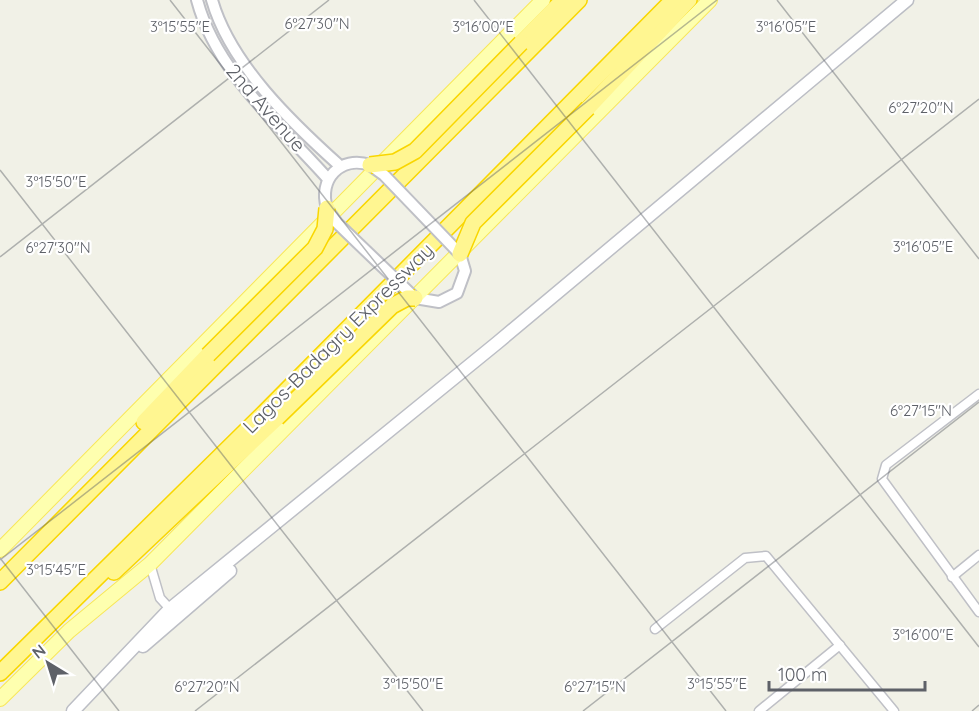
<svg xmlns="http://www.w3.org/2000/svg" width="979" height="711" viewBox="0 0 979 711" font-family="Quicksand,sans-serif">
	<style>
		.lines { fill: none; stroke-linecap: round; stroke-linejoin: round }
		.minor-casing { stroke: #bfc0c6; stroke-width: 11 }
		.tertiary-casing { stroke: #bfc0c6; stroke-width: 14 }
		.secondary-casing { stroke: #bcbec5; stroke-width: 15 }
		.primary-casing { stroke: #f8e759; stroke-width: 16 }
		.motorway-casing { stroke: #f9d600; stroke-width: 18 }
		.minor { stroke: #fff; stroke-width: 8 }
		.tertiary { stroke: #fff; stroke-width: 10 }
		.secondary { stroke: #fff; stroke-width: 12 }
		.primary { stroke: #feffaf; stroke-width: 14 }
		.motorway { stroke: #fff691; stroke-width: 15 }
		.tertiary-bridge-casing { stroke: #bfc0c6; stroke-width: 14; stroke-linecap: butt }
		.motorway-bridge-casing { stroke: #f9d600; stroke-width: 18; stroke-linecap: butt }
		.tertiary-bridge { stroke: #fff; stroke-width: 10 }
		.motorway-bridge { stroke: #fff691; stroke-width: 15 }
		.ticks { fill: none; stroke: #5e6168; stroke-width: 1.5; stroke-opacity: 0.45 }
		.labels { text-anchor: middle; stroke-width: 4.5; stroke-linejoin: round; paint-order: stroke }
		.street-label { font-size: 20px; fill: #5e6168; stroke: #fff }
		.ticks-label { font-size: 15px; text-anchor: middle; fill: #5e6168; stroke: #fff; stroke-width: 4.5; stroke-linejoin: round; paint-order: stroke }
	</style>
	<rect width="100%" height="100%" fill="#f1f1e7"/>
	<g class="lines">
		<g class="minor-casing">
			<g id="minor">
				<polyline points="979,394 886,465 882,479 979,612"/>
				<polyline points="150,564 160,598 172,611"/>
				<polyline points="952,577 979,555"/>
				<polyline points="655,629 745,558 766,556 894,711"/>
				<polyline points="759,711 840,645"/>
			</g>
		</g>
		<g class="tertiary-casing">
			<g id="tertiary">
				<path d="M197 0C216 72 280 125 328 179"/>
				<path d="M212 0C230 64 292 123 340 166"/>
				<path d="M327 208C318 180 340 155 370 165"/>
				<polyline points="415,298 439,302 457,293 465,271 460,254"/>
			</g>
		</g>
		<g class="secondary-casing">
			<g id="secondary">
				<polyline points="143,646 230,571"/>
				<polyline points="73,711 170,609 497,343 907,0"/>
			</g>
		</g>
		<g class="primary-casing">
			<g id="primary">
				<polyline points="0,550 543,0"/>
				<polyline points="0,699 69,631 150,564 710,0"/>
			</g>
		</g>
		<g class="motorway-casing">
			<g id="motorway">
				<polyline points="521,43 563,0"/>
				<polyline points="588,108 689,0"/>
				<polyline points="144,422 208,355"/>
				<polyline points="114,572 277,418"/>
				<polyline points="0,582 579,0"/>
				<polyline points="0,673 266,411 673,0"/>
			</g>
		</g>
		<use href="#minor" class="minor"/>
		<use href="#tertiary" class="tertiary"/>
		<use href="#secondary" class="secondary"/>
		<use href="#primary" class="primary"/>
		<use href="#motorway" class="motorway"/>
		<g class="tertiary-bridge-casing">
			<g id="tertiary-bridge">
				<polyline points="370,165 384,175 460,254"/>
				<polyline points="327,209 337,223 415,298"/>
			</g>
		</g>
		<g class="motorway-bridge-casing">
			<g id="motorway-bridge">
				<polyline points="370,165 395,162 415,151 521,43"/>
				<polyline points="460,254 473,223 588,108"/>
				<polyline points="208,355 315,248 325,229 327,208"/>
				<polyline points="277,418 392,306 407,298 415,298"/>
			</g>
		</g>
		<use href="#tertiary-bridge" class="tertiary-bridge"/>
		<use href="#motorway-bridge" class="motorway-bridge"/>
	</g>
	<path class="ticks" d="M170 0 726 711M474 0 979 647M777 0 979 259M0 170 423 711M0 257 329 0M0 558 119 711M0 560 717 0M195 711 979 99M583 711 979 402M972 711 979 705"/>
	<g class="labels">
		<g class="street-label">
			<text transform="translate(266 108) rotate(49)" y="7">2nd Avenue</text>
			<text transform="translate(338 338) rotate(-45)" y="7">Lagos-Badagry Expressway</text>
		</g>
	</g>
	<g class="ticks-label">
		<text x="317" y="29">6°27'30"N</text>
		<text x="180" y="32">3°15'55"E</text>
		<text x="483" y="32">3°16'00"E</text>
		<text x="786" y="32">3°16'05"E</text>
		<text x="921" y="113">6°27'20"N</text>
		<text x="56" y="187">3°15'50"E</text>
		<text x="923" y="252">3°16'05"E</text>
		<text x="58" y="253">6°27'30"N</text>
		<text x="921" y="416">6°27'15"N</text>
		<text x="56" y="575">3°15'45"E</text>
		<text x="923" y="640">3°16'00"E</text>
		<text x="413" y="689">3°15'50"E</text>
		<text x="717" y="689">3°15'55"E</text>
		<text x="207" y="692">6°27'20"N</text>
		<text x="595" y="692">6°27'15"N</text>
	</g>
	<g transform="translate(48 663) rotate(322)" stroke="#ffffff" stroke-width="4.5" paint-order="stroke">
	<path d="M0-4.5L10 22L0 15L-10 22Z" fill="#5e6168"/>
	<text y="-9" font-size="16" font-weight="bold" text-anchor="middle" fill="#5e6168">N</text>
	</g>
	<path d="M769 681v9h156v-9" fill="none" stroke="#5e6168" stroke-width="3"/>
	<text x="778" y="681" font-size="18" fill="#5e6168" stroke="#ffffff" stroke-width="4.5" paint-order="stroke">100 m</text>
</svg>
